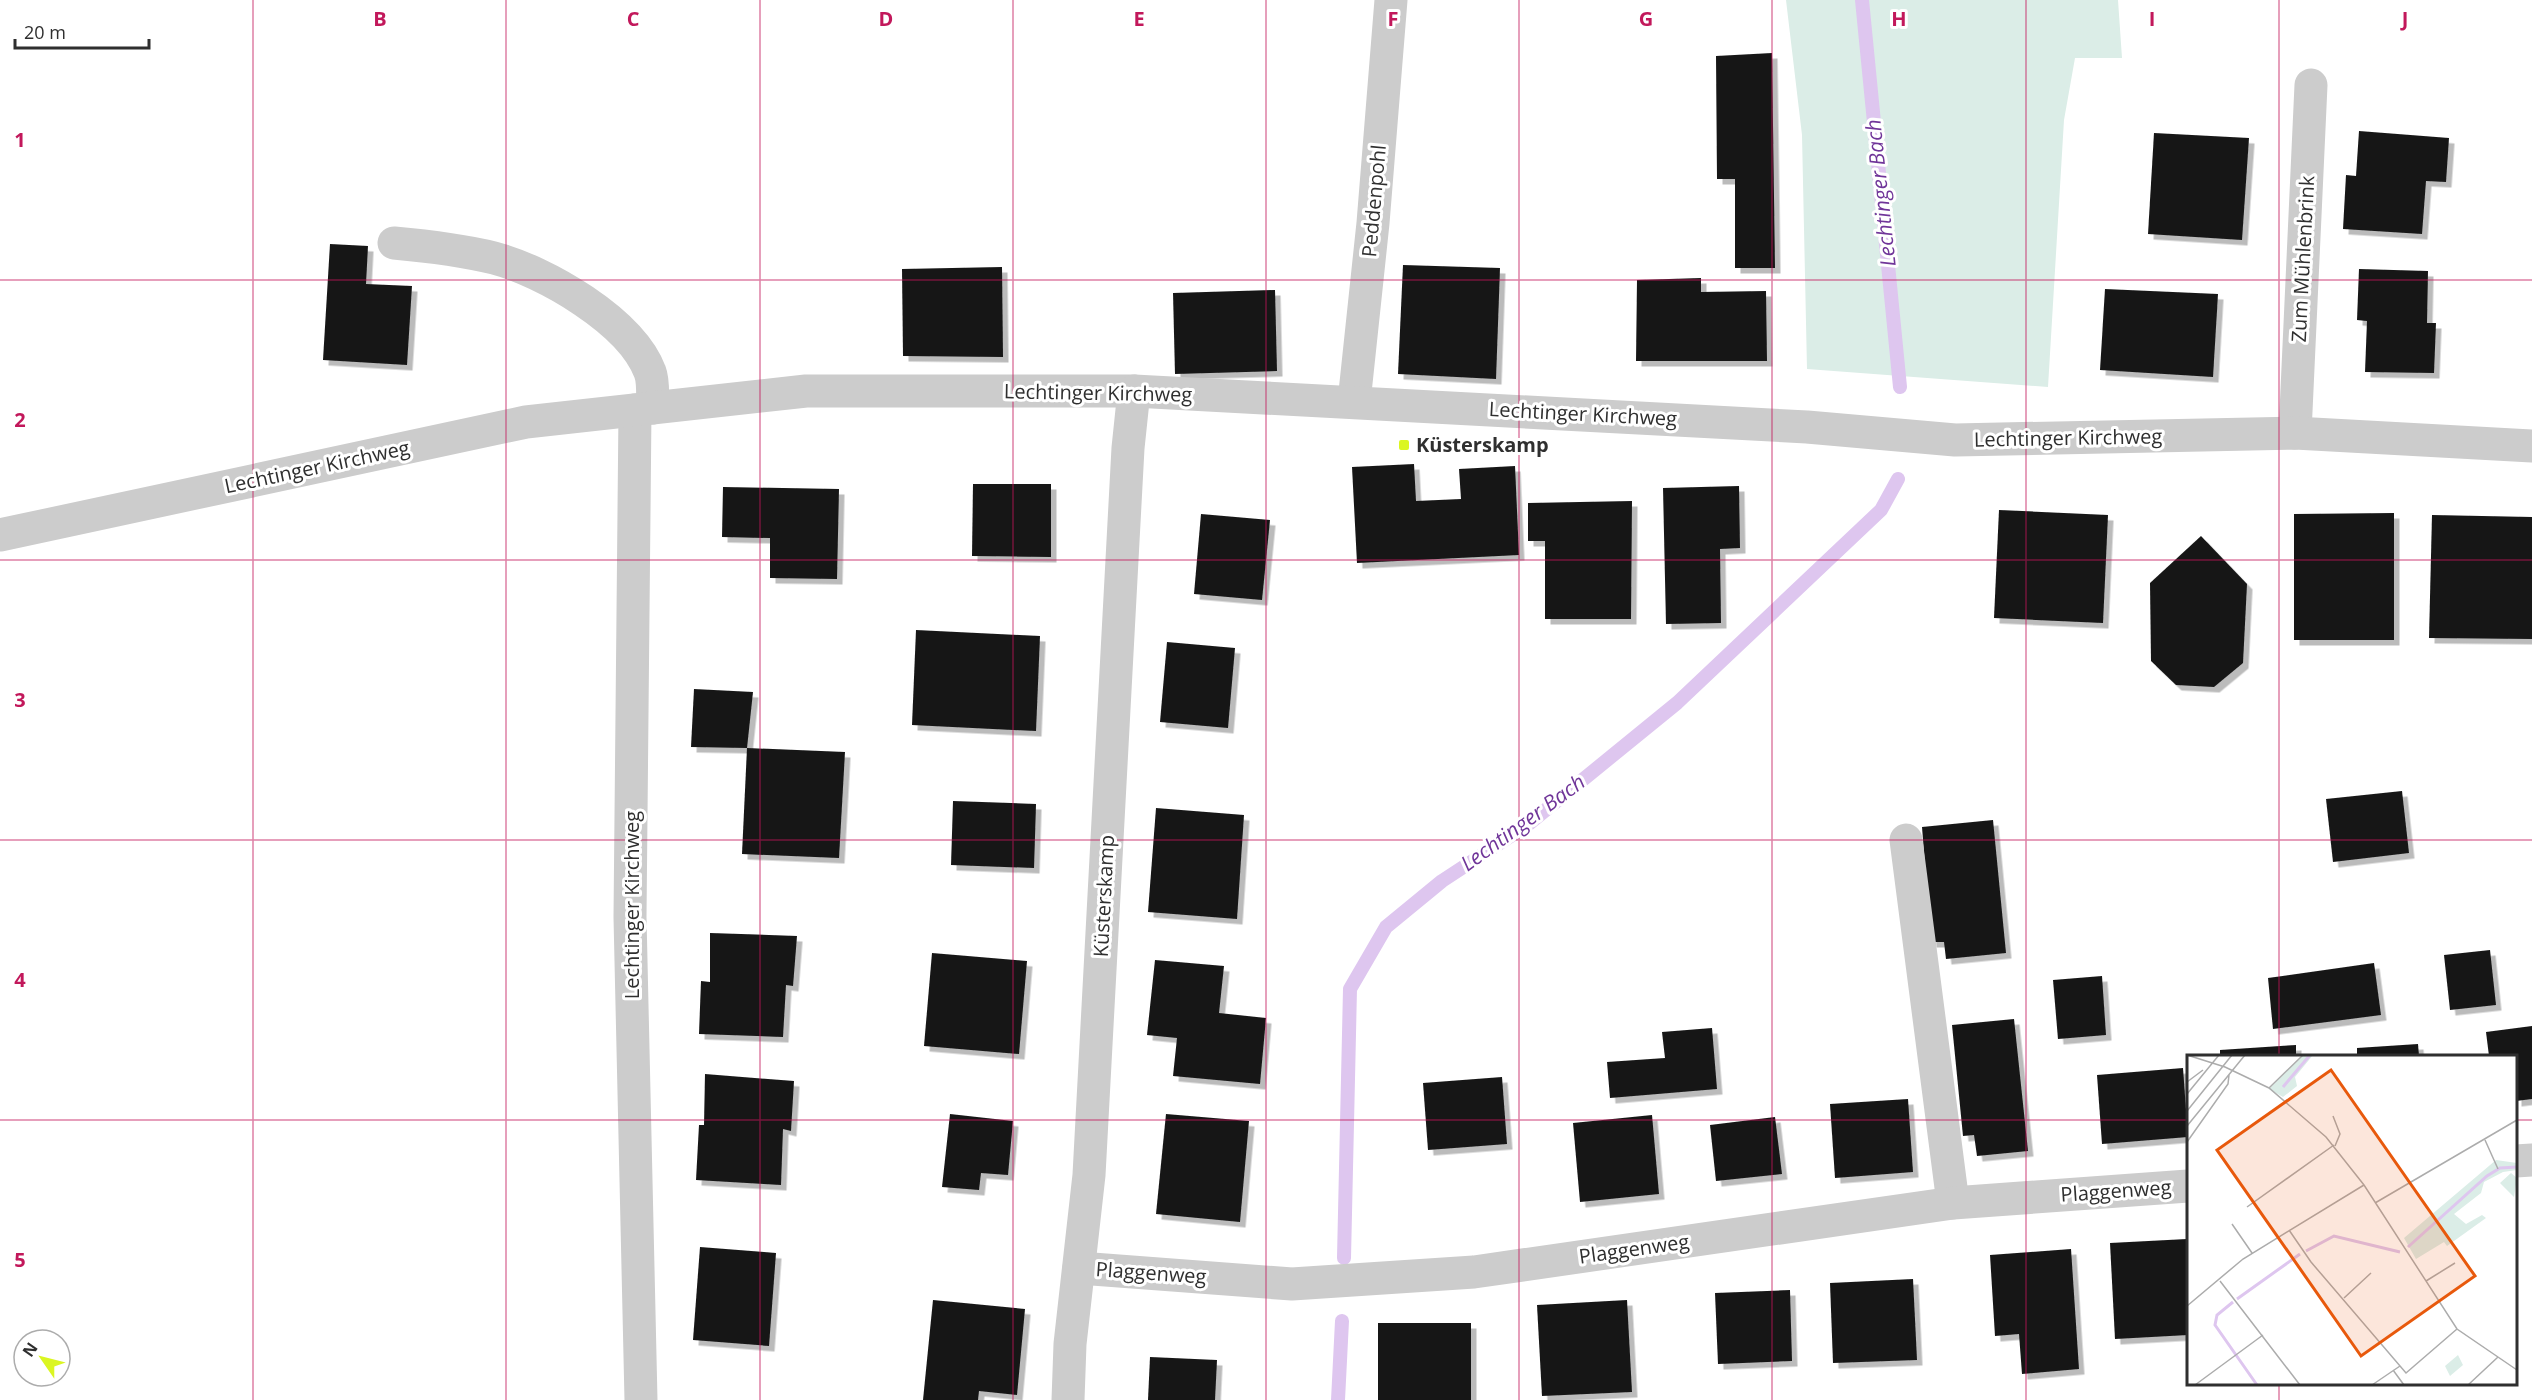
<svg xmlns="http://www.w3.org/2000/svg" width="2532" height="1400" viewBox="0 0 2532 1400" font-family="'Open Sans',sans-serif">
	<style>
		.green { fill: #dbede7 }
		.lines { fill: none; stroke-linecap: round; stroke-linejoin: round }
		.stream { stroke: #dec6ef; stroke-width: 14 }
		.building { fill: #161616; filter: url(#shadow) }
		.minor { stroke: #ccc; stroke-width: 33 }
		.grid { fill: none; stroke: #c2185b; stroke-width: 1.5; stroke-opacity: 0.55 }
		.poi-dot { fill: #dbf621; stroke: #fff; stroke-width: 2 }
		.labels { text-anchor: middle; stroke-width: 6; stroke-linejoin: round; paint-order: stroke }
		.street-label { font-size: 20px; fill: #2f2f2f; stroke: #fff }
		.poi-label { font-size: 20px; font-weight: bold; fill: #2f2f2f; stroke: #fff; text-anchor: start }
		.water-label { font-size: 21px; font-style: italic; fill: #703599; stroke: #fff }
		.inset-river { fill: none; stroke: #dec6ef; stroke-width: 3 }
		.inset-road { fill: none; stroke: #acacac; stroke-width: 1.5 }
		.view { fill: #e8590c; fill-opacity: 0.15; stroke: #e8590c; stroke-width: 3 }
		.inset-edge { fill: none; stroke: #2f2f2f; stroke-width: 3 }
		.grid-label { font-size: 20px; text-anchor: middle; font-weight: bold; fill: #c2185b; stroke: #fff; stroke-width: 6; stroke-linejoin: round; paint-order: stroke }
	</style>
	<defs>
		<filter id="shadow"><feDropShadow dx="5.5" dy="5.5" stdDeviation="0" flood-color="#0004"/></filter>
	</defs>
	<rect width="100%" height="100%" fill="#fff"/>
	<polygon class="green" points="1786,0 2118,0 2122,58 2075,58 2064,120 2048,387 1807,369 1802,135"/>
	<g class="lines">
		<g class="stream">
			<polyline points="1862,0 1900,387"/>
			<polyline points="1344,1258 1350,989 1386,927 1442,881 1526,826 1677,703 1881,510 1898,479"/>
			<polyline points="1338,1400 1342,1321"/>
		</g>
	</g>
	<g class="building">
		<polygon points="1772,53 1775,268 1735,268 1735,179 1717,179 1716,56"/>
		<polygon points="2359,131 2449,138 2446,182 2426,181 2422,234 2343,229 2346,175 2356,176"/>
		<polygon points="2154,133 2249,138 2242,240 2148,234"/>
		<polygon points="330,244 368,246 366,284 412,286 407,365 323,360"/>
		<polygon points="1403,265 1500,268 1496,379 1398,374"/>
		<polygon points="1002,267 1003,357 903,356 902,269"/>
		<polygon points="2359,269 2428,271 2427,323 2436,323 2434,373 2365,372 2367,321 2357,320"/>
		<polygon points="1701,278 1701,292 1766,291 1767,361 1636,361 1637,280"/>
		<polygon points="2105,289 2218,294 2213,377 2100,370"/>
		<polygon points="1275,290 1277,371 1175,374 1173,293"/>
		<polygon points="1414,464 1416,501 1461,499 1459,469 1515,466 1519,555 1357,563 1352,467"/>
		<polygon points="973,484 1051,484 1051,557 972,556"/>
		<polygon points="1739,486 1740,548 1720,549 1721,623 1666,624 1663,488"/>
		<polygon points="723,487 839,489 837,579 770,578 770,538 722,537"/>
		<polygon points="1632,501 1631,619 1545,619 1545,541 1528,541 1528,503"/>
		<polygon points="1999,510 2108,515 2103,623 1994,618"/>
		<polygon points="2394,513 2394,640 2294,640 2294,514"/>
		<polygon points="1201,514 1270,520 1262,600 1194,594"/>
		<polygon points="2432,515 2532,517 2532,639 2429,638"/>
		<polygon points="2201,536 2247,584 2243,663 2214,687 2176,685 2151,661 2150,583"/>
		<polygon points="916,630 1040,636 1036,731 912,725"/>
		<polygon points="1167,642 1235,648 1228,728 1160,722"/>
		<polygon points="694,689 753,692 747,748 691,747"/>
		<polygon points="747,748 845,752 839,858 742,854"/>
		<polygon points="2402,791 2409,853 2333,862 2326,799"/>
		<polygon points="953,801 1036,804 1034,868 951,865"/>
		<polygon points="1156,808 1244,815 1237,919 1148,912"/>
		<polygon points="1993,820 2006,953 1946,959 1944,942 1931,942 1922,827"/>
		<polygon points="710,933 797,936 793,986 786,985 783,1037 699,1034 701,981 710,982"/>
		<polygon points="2490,950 2496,1005 2450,1010 2444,955"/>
		<polygon points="932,953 1027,961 1019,1054 924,1046"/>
		<polygon points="1155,960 1224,966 1219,1013 1266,1018 1260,1084 1173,1076 1177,1038 1147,1035"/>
		<polygon points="2374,963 2381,1015 2273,1029 2268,978"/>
		<polygon points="2102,976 2106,1035 2058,1039 2053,980"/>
		<polygon points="2014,1019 2028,1151 1977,1156 1974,1135 1963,1136 1952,1025"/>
		<polygon points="2532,1026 2532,1099 2516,1101 2516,1056 2489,1056 2486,1032"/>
		<polygon points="1712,1028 1717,1089 1610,1098 1607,1062 1665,1058 1662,1032"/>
		<polygon points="2418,1044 2419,1056 2357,1056 2357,1048"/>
		<polygon points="2296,1045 2296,1056 2220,1056 2220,1050"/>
		<polygon points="2183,1068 2188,1137 2102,1144 2097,1075"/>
		<polygon points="705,1074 794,1081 791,1131 783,1129 781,1185 696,1180 699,1125 704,1125"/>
		<polygon points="1502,1077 1507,1144 1428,1150 1423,1083"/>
		<polygon points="1908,1099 1913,1172 1835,1178 1830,1104"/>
		<polygon points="950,1114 1013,1121 1008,1175 981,1173 979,1190 942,1187"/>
		<polygon points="1166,1114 1249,1121 1240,1222 1156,1214"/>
		<polygon points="1652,1115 1659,1194 1580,1202 1573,1123"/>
		<polygon points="1775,1117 1782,1174 1716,1181 1710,1125"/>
		<polygon points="2187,1239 2188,1335 2115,1339 2110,1243"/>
		<polygon points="700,1247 776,1253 769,1346 693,1340"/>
		<polygon points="2071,1249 2079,1369 2022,1374 2019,1334 1995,1336 1990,1255"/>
		<polygon points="1913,1279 1917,1360 1833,1363 1830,1283"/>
		<polygon points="1790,1290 1792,1361 1718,1364 1715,1293"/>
		<polygon points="933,1300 1025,1309 1017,1395 979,1391 978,1400 923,1400"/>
		<polygon points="1627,1300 1632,1392 1542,1396 1537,1305"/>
		<rect x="1378" y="1323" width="93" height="77"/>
		<polygon points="1150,1357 1217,1360 1215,1400 1148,1400"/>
	</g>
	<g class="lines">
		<g class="minor">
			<path d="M394 243C427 246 461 250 494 258 544 271 631 321 650 372 654 382 652 397 653 408"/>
			<polyline points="1354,402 1373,223 1391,0"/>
			<polyline points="635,410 630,917 641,1400"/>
			<polyline points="2295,433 2311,85"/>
			<polyline points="0,535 526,422 806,391 1134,391 1807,427 1955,440 2295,433 2532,446"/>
			<polyline points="1906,840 1953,1203"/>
			<polyline points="2516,1161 2532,1160"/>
			<polyline points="1079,1268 1292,1284 1474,1272 1953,1203 2188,1186"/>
			<polyline points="1068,1400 1070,1344 1089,1175 1128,448 1134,391"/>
		</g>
	</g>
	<path class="grid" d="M253 0V1400M506 0V1400M760 0V1400M1013 0V1400M1266 0V1400M1519 0V1400M1772 0V1400M2026 0V1400M2279 0V1056M0 280H2532M0 560H2532M0 840H2532M0 1120H2188M2516 1120H2532M2279 1384V1400"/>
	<rect class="poi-dot" x="1398" y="439" width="12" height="12" rx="3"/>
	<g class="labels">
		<g class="street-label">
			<text transform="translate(1374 201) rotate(-85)" y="7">Peddenpohl</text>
			<text transform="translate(2303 259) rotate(-87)" y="7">Zum Mühlenbrink</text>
			<text transform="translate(1098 393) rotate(1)" y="7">Lechtinger Kirchweg</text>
			<text transform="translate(1583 414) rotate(3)" y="7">Lechtinger Kirchweg</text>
			<text transform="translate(2068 438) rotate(-1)" y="7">Lechtinger Kirchweg</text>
			<text transform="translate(317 467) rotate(-12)" y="7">Lechtinger Kirchweg</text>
			<text transform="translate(1104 896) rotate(-87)" y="7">Küsterskamp</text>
			<text transform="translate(632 905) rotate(-90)" y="7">Lechtinger Kirchweg</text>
			<text transform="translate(2116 1191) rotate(-4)" y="7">Plaggenweg</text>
			<text transform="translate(1634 1249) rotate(-8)" y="7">Plaggenweg</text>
			<text transform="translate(1151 1273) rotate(4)" y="7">Plaggenweg</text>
		</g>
		<g class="poi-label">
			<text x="1416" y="452">Küsterskamp</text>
		</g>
		<g class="water-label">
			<text transform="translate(1881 193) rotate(-96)" y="7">Lechtinger Bach</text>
			<text transform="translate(1523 823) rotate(-36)" y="7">Lechtinger Bach</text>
		</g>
	</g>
	<g transform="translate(2187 1055)">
		<rect width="330" height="330" fill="#fff"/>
		<path d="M116 0H126L108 22 110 31 96 42 82 34ZM309 105 330 108V115L316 117 297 127 294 138 267 159 279 169 295 160 299 163 260 191 257 187 229 204 217 183ZM324 118 330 123 327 142 313 128ZM271 300 276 310 263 321 258 311Z" fill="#dbede7"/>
		<path class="inset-river" d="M96 32 123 0M221 192 300 121 313 113 330 112M119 196 147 181 213 197M50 244 113 199M46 247 30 260 28 270 70 330"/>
		<path class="inset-road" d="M0 0 38 12 82 33 139 82 177 130 270 274 330 315M0 27 16 15M82 33 116 0M0 39 32 0M0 56 45 0M146 61 153 79 148 91M0 71 58 0M298 85 311 114M0 87 41 29 42 20M188 148 330 65M60 152 147 90M45 169 65 198M102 175 124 207 219 318 270 274M33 226 113 330M239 226 268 208M157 243 184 218M0 251 56 204 177 130M206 315 217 330M8 330 76 280M185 330 213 311M281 330 311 302"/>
		<path class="view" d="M144 15 288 221 174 301 30 95Z"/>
		<rect width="330" height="330" class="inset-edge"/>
	</g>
	<g class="grid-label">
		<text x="380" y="26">B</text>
		<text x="633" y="26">C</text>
		<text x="886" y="26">D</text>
		<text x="1139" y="26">E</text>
		<text x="1393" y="26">F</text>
		<text x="1646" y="26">G</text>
		<text x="1899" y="26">H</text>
		<text x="2152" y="26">I</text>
		<text x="2405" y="26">J</text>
		<text x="20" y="147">1</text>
		<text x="20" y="427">2</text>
		<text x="20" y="707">3</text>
		<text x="20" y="987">4</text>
		<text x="20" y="1267">5</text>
	</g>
	<g transform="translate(42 1358) rotate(305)"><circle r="28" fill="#ffffff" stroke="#acacac" stroke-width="1.5"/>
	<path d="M0-4.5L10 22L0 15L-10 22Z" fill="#dbf621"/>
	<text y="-9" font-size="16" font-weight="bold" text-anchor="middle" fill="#2f2f2f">N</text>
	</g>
	<path d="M15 39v9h134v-9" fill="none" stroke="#2f2f2f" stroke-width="3"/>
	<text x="24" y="39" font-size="18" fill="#2f2f2f" stroke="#ffffff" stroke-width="4.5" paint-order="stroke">20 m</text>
</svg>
